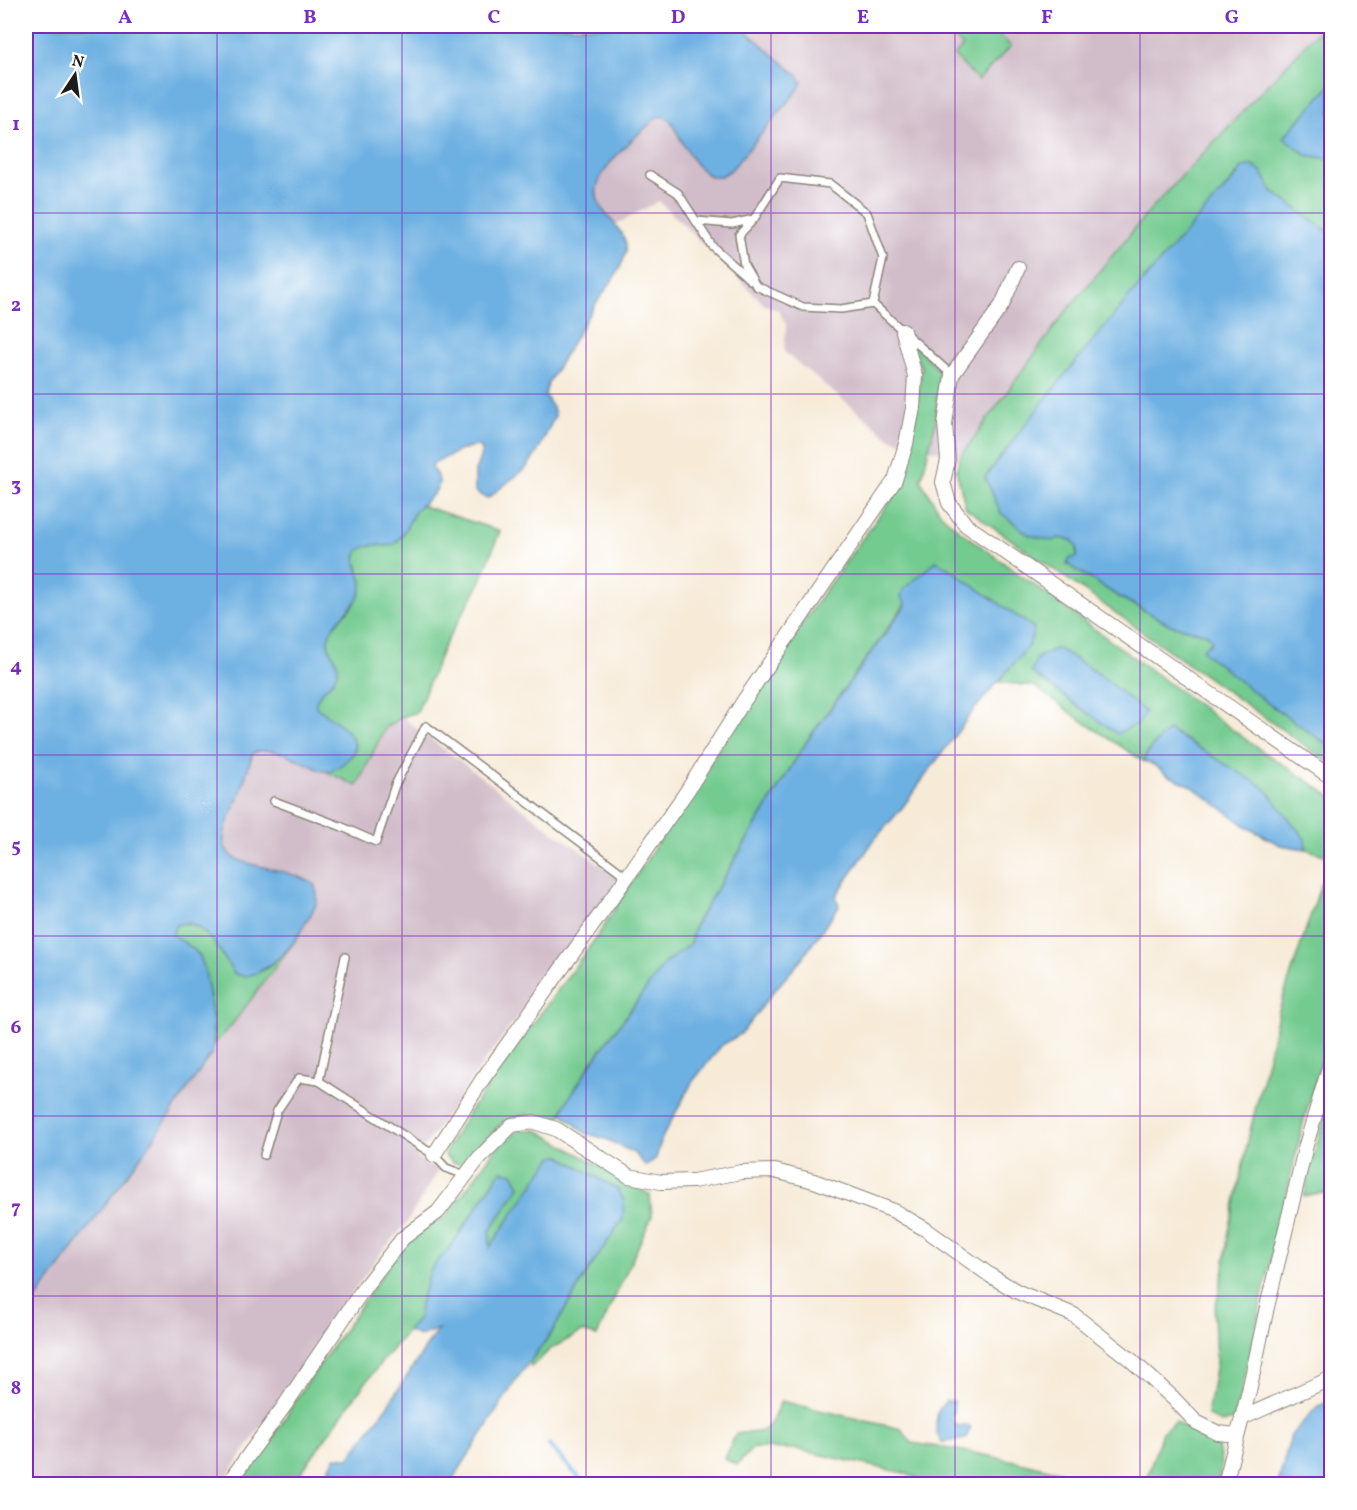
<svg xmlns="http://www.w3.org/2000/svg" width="1357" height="1510" viewBox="0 0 1357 1510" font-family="Vollkorn,serif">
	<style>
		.industrial { fill: #d1bdc9 }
		.green { fill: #73cb90; stroke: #487456; stroke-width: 1.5; fill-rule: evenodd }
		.water { fill: #6db0e2; stroke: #44667f; stroke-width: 1.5 }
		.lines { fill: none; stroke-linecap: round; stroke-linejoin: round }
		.stream { stroke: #6db0e2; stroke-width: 4.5 }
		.lane-casing { stroke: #8a847a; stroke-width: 10 }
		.street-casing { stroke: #8a847a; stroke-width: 16 }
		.lane { stroke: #fff; stroke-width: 7 }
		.street { stroke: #fff; stroke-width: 14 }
		.grid { fill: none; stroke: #7b2cbf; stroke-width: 1.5; stroke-opacity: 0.55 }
		.neatline { fill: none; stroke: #7b2cbf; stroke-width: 2 }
		.grid-label { font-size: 20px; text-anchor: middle; font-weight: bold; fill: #7b2cbf }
	</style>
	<rect width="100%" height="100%" fill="#fff"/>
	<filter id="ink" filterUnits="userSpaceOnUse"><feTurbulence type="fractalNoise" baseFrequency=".0167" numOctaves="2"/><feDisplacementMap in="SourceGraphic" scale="12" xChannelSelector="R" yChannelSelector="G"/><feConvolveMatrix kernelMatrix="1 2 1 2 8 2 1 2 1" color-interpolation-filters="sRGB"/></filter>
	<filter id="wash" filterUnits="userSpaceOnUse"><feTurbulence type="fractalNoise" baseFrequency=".008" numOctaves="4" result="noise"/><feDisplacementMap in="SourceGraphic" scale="24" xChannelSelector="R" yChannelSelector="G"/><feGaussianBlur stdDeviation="1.35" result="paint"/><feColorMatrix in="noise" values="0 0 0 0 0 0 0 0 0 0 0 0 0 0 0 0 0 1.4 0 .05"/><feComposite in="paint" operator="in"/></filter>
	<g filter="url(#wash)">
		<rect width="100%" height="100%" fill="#f7ebd8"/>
		<g class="industrial">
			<polygon points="740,26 1323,26 1151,209 1063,315 960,457 891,439 784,352 786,324 778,310 765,305 659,201 615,225 600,205 597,198 596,189 601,176 608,165 656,118 661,116 667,117 671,121 694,162 701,171 707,175 798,76"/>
			<polygon points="402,717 543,824 620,879 495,1047 417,1157 439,1170 405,1225 381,1253 347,1300 222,1484 26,1484 26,1313 157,1134 206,1064 212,1053 214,1044 231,1026 294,942 315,907 286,872 235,859 227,851 224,841 228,825 240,794 253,753 259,750 265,750 275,752 299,760 357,786 385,728"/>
		</g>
		<g class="green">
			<polygon points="941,26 989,26 1011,46 978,80 954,56 963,46"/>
			<polygon points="1323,26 1331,26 1331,85 1284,137 1306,155 1331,159 1331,234 1272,191 1261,171 1242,168 985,477 1001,513 1059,538 1072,540 1077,547 1077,558 1068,564 1116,595 1171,625 1208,634 1212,641 1203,650 1266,702 1331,747 1331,764 966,508 956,470 960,457 1063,315 1151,209"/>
			<path d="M912 342 939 371 935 425 921 481 941 514 960 531 1259 749 1331 796V1031L1304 1120 1263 1293 1242 1392 1233 1420 1221 1423 1207 1415 1216 1363 1214 1313 1224 1269 1228 1236 1250 1131 1279 1010 1330 857 1306 849 1305 839 1158 740 1148 751 1143 761 1079 719 1034 686 997 682 1012 665 1034 628 948 568 936 561 807 741 694 926 690 944 665 963 593 1061 566 1103 557 1124 526 1114 501 1124 464 1165 452 1162 445 1156 447 1148 469 1112 600 932 726 737 823 593 895 494 914 427 922 368 911 347ZM1031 672 1139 723 1081 709Z"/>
			<path d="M420 505 500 531 480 583 443 648 417 712 402 717 385 728 357 786 327 772C335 770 340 765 347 759 349 757 352 756 354 753 363 738 326 715 316 707L315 703 317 699 336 660 328 647V638L330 630 355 604 362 582 356 560 358 551C369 542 375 544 388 546L401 537 416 510Z"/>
			<path d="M183 923C207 925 223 954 234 973 239 974 244 975 248 975 267 974 282 954 294 942L231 1026 214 1044C214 1026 207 967 198 954 193 947 182 942 174 937L173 932 176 925Z"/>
			<polygon points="1331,1089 1331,1192 1304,1196 1328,1100"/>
			<path d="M520 1129 539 1131 650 1195 652 1216 597 1336 582 1332 552 1348 531 1367 530 1362 552 1332 586 1274 623 1219 624 1200 617 1189 560 1156 490 1248V1231L520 1186 501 1171 458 1236 445 1253 431 1269 420 1304 419 1318C373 1368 332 1429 293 1484H240L281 1425 298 1396 393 1259 415 1233 446 1217 494 1151Z"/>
			<path d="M781 1401 901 1429 912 1443C977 1452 1041 1465 1104 1484H930L904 1473 794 1449 753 1448 737 1465 725 1459 736 1433C770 1434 768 1430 781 1401Z"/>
			<path d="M1176 1421 1203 1439 1216 1442C1222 1458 1222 1468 1218 1484H1145L1162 1432Z"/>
		</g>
		<g class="water">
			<path d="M26 26H740L798 76 802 82 798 90 731 170C727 172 722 176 718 177 698 180 679 135 671 121 666 117 662 115 656 118 639 134 592 171 597 196 599 208 610 218 617 227 622 234 628 242 626 252 620 274 603 292 591 311 576 335 563 359 548 383L545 395 554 410 555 416 537 453 526 468 488 498 482 496 475 491V471L482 452 481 447C469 443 449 457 436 462L432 466C433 473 440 476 439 483 436 497 421 502 415 512 408 522 404 537 394 544 385 550 374 539 358 551 357 554 356 557 356 560 356 571 365 580 361 591 355 610 330 621 328 640 326 651 339 657 338 669 337 684 314 692 316 707 330 718 359 732 354 753 347 759 340 768 331 771 323 773 316 768 308 764 293 757 269 745 253 753 248 767 245 780 240 794 235 807 223 828 224 843 225 850 231 857 238 860 263 869 291 870 314 884 321 900 315 908 306 922 302 929 299 936 294 942 284 954 253 984 236 974 231 971 228 964 225 959 219 948 202 926 189 923 184 922 180 924 176 925L173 932 174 936C183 942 195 948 200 957 208 972 216 1036 212 1053L157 1134 26 1313Z"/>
			<polygon points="1331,85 1331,159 1306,155 1284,137"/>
			<path d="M1251 165 1261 171 1272 191 1331 234V747L1266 702 1211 658 1202 650 1212 641 1208 634 1171 625 1116 595 1067 564 1069 559 1077 557V547L1072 540 1059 538 1053 541 1029 535 1001 513 985 477C1064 373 1147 272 1236 177L1242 168Z"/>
			<polygon points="936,561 948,568 1034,628 1029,646 972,712 902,808 874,840 836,896 839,906 801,960 773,992 741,1034 722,1045 693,1081 662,1138 656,1158 646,1166 634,1153 606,1139 585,1133 562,1113 566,1103 593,1061 665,963 690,944 694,927 807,741 906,605 901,597 903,590"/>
			<polygon points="1057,648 1098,673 1145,712 1139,723 1117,734 1031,672 1037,658"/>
			<path d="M1169 730 1265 788 1305 839 1306 849 1280 845 1249 828 1190 785 1167 775 1154 765 1143 761C1150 748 1158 739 1169 730Z"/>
			<polygon points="560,1156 617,1189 624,1200 623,1219 586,1274 552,1332 518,1377 450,1484 331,1484 339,1472 329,1469 335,1457 349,1458 390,1402 438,1329 420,1336 407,1331 419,1318 420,1304 431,1269 445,1253 458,1236 501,1171 513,1173 520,1186 490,1231 490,1247 552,1157"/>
			<path d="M946 1401H954L953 1414 951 1419 958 1426 967 1425 971 1428 965 1439 954 1441 942 1442C934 1434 935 1418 940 1408 940 1408 946 1401 946 1401Z"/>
			<polygon points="1331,1401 1331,1484 1278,1484 1291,1435 1318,1406"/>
		</g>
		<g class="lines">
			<polyline class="stream" points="549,1445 585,1484"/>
		</g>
	</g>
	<g filter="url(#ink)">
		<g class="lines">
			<g class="lane-casing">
				<g id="lane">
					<polyline points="650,175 678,193 712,246 750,280"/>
					<polyline points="696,221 732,224 754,219"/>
					<polyline points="873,304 841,309 803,307 756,286 744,265 739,235 754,219 780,178 830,184 867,213 883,258 873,304 952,375"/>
					<polyline points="274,801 340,826 376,842 395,785 426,726 627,877"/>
					<polyline points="345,957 319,1081 434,1155 446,1168 465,1175"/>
					<polyline points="264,1155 277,1111 299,1078 319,1081"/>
				</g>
			</g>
			<g class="street-casing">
				<g id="street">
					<polyline points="1018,268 1002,305 952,375 945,424 948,460 943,482 949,503 966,525 1332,778"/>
					<polyline points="434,1155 482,1080 627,877 687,791 743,702 895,480 906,444 913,408 915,376 903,331"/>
					<polyline points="1242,1418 1332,1378"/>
					<polyline points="234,1475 285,1405 366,1285 403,1238 438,1212 479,1158 512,1125 534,1122 556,1129 629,1176 661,1182 693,1181 741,1172 775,1171 814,1181 894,1211 925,1229 991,1276 1018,1292 1074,1315 1131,1360 1173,1398 1196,1422 1218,1433 1237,1435"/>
					<polyline points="1225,1484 1249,1391 1267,1307 1306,1145 1332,1058"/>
				</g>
			</g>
			<use href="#lane" class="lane"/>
			<use href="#street" class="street"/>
		</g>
	</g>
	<path class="grid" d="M217 26V1484M402 26V1484M586 26V1484M771 26V1484M955 26V1484M1140 26V1484M26 213H1332M26 394H1332M26 574H1332M26 755H1332M26 936H1332M26 1116H1332M26 1296H1332"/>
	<rect width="1357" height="1510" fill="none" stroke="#fff" stroke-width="66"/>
	<g transform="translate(75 75) rotate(13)" stroke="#ffffff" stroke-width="4.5" paint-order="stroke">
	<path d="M0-4.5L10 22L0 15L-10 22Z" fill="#1c1c1c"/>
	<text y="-9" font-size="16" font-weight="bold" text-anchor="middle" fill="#1c1c1c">N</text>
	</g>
	<rect x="33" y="33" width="1291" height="1444" class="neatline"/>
	<g class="grid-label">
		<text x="125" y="23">A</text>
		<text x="310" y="23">B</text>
		<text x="494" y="23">C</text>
		<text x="678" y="23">D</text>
		<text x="863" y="23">E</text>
		<text x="1047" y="23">F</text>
		<text x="1232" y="23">G</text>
		<text x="16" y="130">1</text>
		<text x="16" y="311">2</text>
		<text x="16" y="491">3</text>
		<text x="16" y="672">4</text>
		<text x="16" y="852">5</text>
		<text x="16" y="1033">6</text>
		<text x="16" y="1213">7</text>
		<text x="16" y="1394">8</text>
	</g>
</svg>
